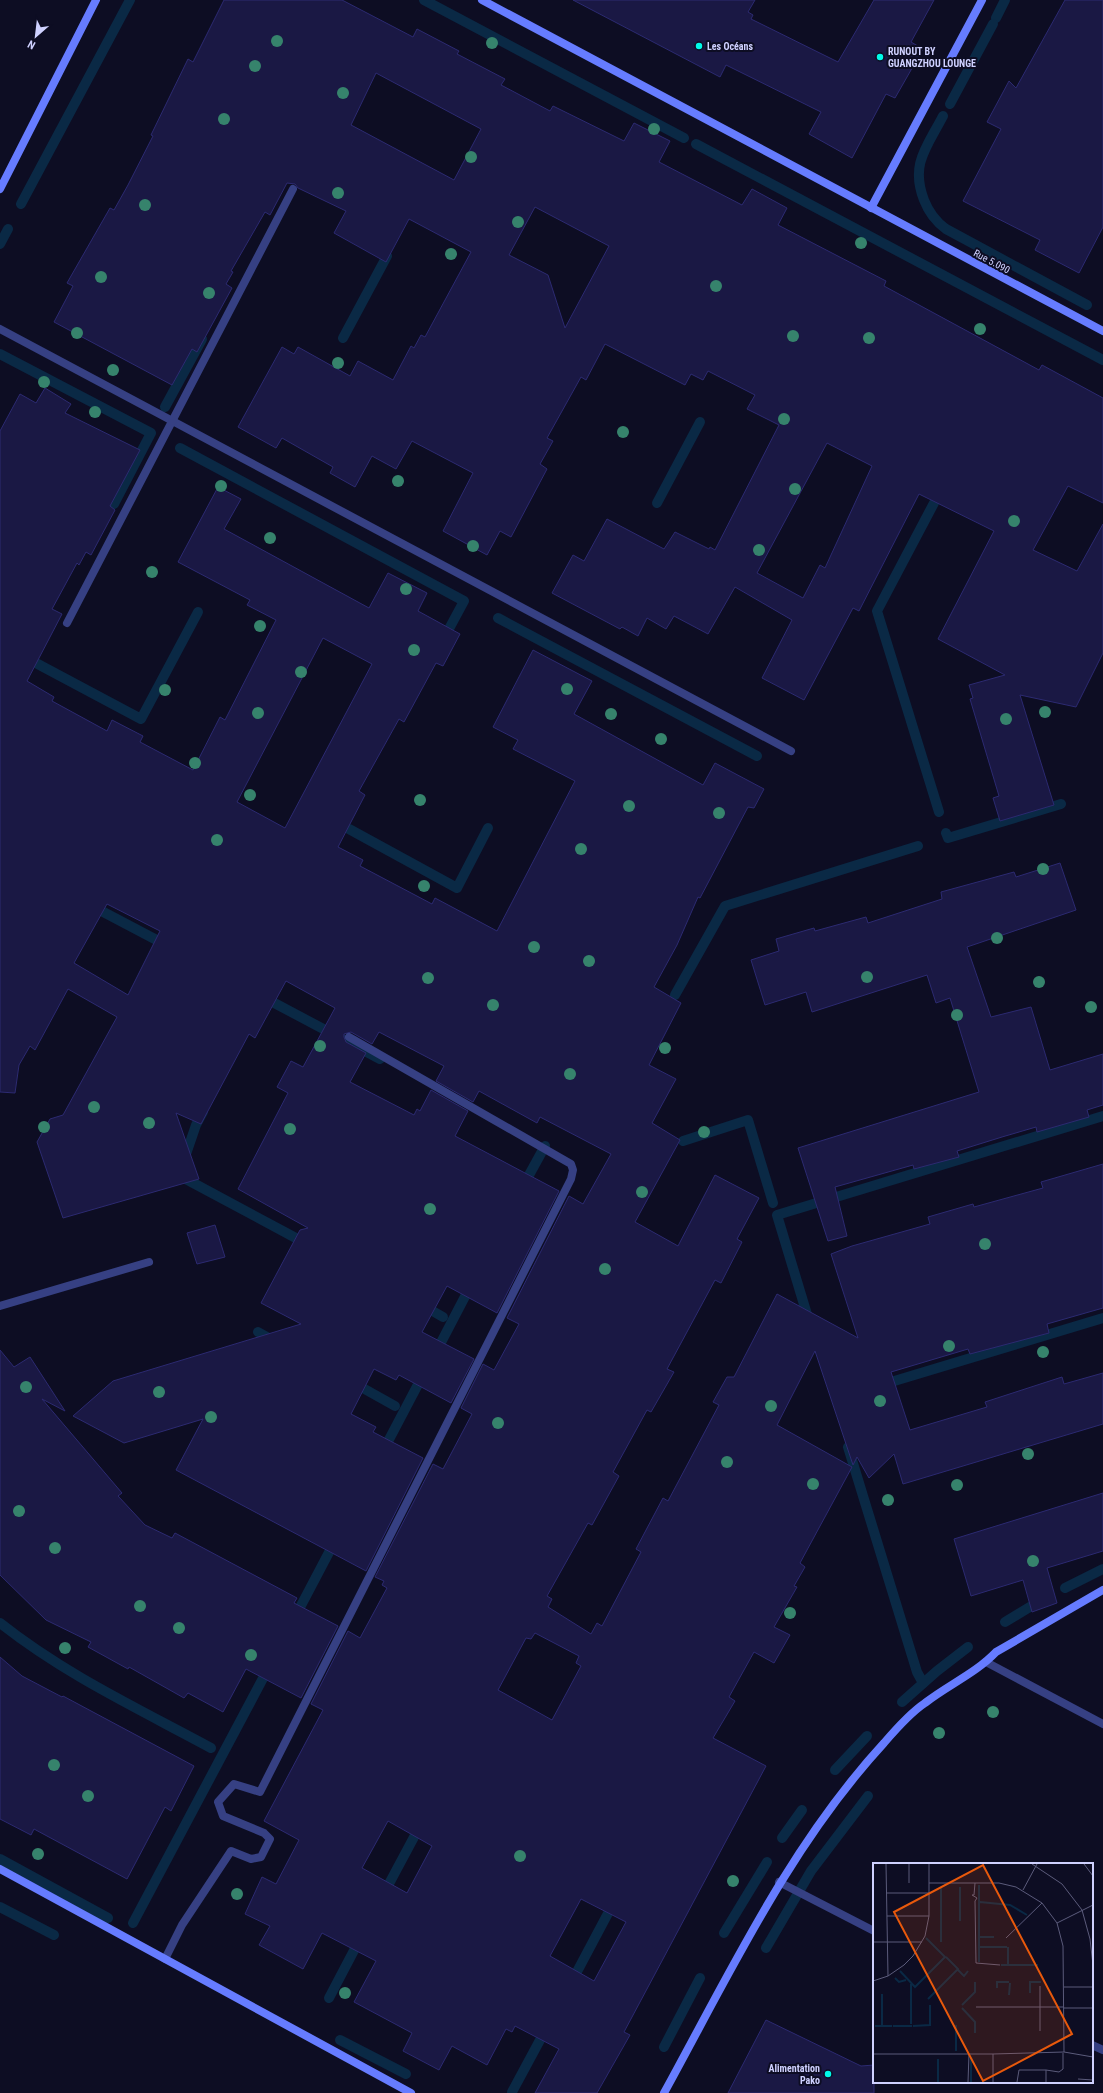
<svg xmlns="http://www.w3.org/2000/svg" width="1103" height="2093" viewBox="0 0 1103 2093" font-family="'Roboto Condensed',sans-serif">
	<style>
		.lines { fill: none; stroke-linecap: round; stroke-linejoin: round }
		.stream { stroke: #0a2945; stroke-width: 10 }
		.building { fill: #1a1844; stroke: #2c2a71; fill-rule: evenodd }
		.street { stroke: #364083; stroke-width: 8 }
		.secondary { stroke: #667cff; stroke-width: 8 }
		.tree { fill: #36836c }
		.poi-dot { fill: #00fae9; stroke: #0d0d23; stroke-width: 1.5 }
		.labels { text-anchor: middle; stroke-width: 4; stroke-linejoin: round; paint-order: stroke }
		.poi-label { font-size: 10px; font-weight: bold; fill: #cfd1ff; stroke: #0d0d23; text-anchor: start }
		.street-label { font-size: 10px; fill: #cfd1ff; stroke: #0d0d23 }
		.inset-river { fill: none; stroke: #0a2945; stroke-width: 2 }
		.inset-road { fill: none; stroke: #5b5b7b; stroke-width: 1 }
		.view { fill: #e8590c; fill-opacity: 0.15; stroke: #e8590c; stroke-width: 2 }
		.inset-edge { fill: none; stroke: #cfd1ff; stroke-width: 2 }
	</style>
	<rect width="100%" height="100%" fill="#0d0d23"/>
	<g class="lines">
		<g class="stream">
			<polyline points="424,0 684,138"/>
			<polyline points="996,18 1005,0"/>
			<polyline points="950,104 993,24"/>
			<path d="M943 116C927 147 910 164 924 200 929 213 935 221 946 229L1087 305"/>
			<polyline points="696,144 1103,360"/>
			<polyline points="21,204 130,0"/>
			<polyline points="0,244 8,229"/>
			<polyline points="343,338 387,256"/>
			<polyline points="0,354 151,433 114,504"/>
			<polyline points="165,407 202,339"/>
			<polyline points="180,448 464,601 443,640"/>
			<polyline points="657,503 700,422"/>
			<polyline points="934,503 877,611 939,812"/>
			<polyline points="498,618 757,756"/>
			<polyline points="34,662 141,719 198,612"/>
			<polyline points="349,829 457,888 488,828"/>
			<polyline points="946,833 948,838 1061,804"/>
			<polyline points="92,906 168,946"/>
			<polyline points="675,995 725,906 918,846"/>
			<polyline points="263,997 380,1059"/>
			<polyline points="683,1141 748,1120 773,1203"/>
			<polyline points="184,1160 196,1125 203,1112"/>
			<polyline points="182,1177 307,1244"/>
			<polyline points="523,1186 545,1146"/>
			<polyline points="422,1305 443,1317"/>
			<polyline points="809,1321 777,1215 1103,1116"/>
			<polyline points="258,1332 276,1342"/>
			<polyline points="435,1354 471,1285"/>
			<polyline points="352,1382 395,1406"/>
			<polyline points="881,1385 1103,1318"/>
			<polyline points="848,1447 917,1672 923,1683"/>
			<polyline points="383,1451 424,1373"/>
			<polyline points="1065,1588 1103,1569"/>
			<polyline points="295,1617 336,1539"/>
			<polyline points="1005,1622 1043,1599"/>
			<path d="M0 1623C64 1674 139 1709 211 1748"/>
			<polyline points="902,1702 937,1671 968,1647"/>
			<polyline points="835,1770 867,1736"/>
			<polyline points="782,1838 802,1810"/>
			<polyline points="0,1859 108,1918"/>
			<polyline points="383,1895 421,1824"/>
			<polyline points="0,1907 54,1935"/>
			<polyline points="133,1923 269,1667"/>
			<polyline points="724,1933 767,1862"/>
			<polyline points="766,1948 811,1871 868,1796"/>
			<polyline points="571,1983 614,1902"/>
			<polyline points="329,1998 360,1939"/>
			<polyline points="340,2040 406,2074"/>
			<polyline points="664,2047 700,1978"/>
			<polyline points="512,2092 547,2027"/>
		</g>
	</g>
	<g class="building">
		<path d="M224 0H342L413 37 417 29 459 51 457 54 505 79 501 85 550 111 553 106 624 141 634 123 670 141 659 162 742 205 752 189 787 208 778 225 886 281 884 286 1039 370 1042 365 1103 398V503L1068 486 1033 550 1077 571 1103 524V653L1076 707 1020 695 1054 805 1000 821 993 798 999 796 970 699 973 698 969 685 1005 675 938 639 994 531 919 494 859 611 853 608 804 700 762 678 792 620 735 587 708 634 674 616 666 629 647 618 638 636 622 627 620 629 552 593 573 555 584 561 607 519 664 549 675 532 709 549 710 547 715 550 779 425 747 409 755 395 708 371 703 380 691 374 685 385 605 344 586 380 581 377 547 438 553 441 540 464 547 469 511 537 500 531 487 555 443 531 473 473 412 441 396 469 372 456 355 487 330 473 333 467 282 438 276 448 238 427 282 347 294 354 298 347 350 376 358 361 393 380 411 346 414 348 421 335 425 337 471 252 409 219 386 262 334 233 346 211 298 188 295 184 287 183 270 215 265 212 231 271 233 272 226 284 232 288 197 352 192 349 172 385 54 322 73 286 67 283 110 208 114 210 128 185 153 136 151 135 188 59 193 62ZM376 73 481 129 454 180 351 125ZM535 207 609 246 565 328 548 275 509 255ZM827 443 872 466 825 568 820 565 803 598 757 573Z"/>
		<polygon points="573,0 755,0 748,12 753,15 751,19 838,62 874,0 934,0 911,42 923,49 895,98 886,94 852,158 809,134 821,112 726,65 720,77"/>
		<polygon points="1065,0 1103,0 1103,227 1079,273 1035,250 1040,240 963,201 1001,129 987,122 1009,81 1016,88"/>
		<path d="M45 388 71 404 65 413 140 450 110 506 115 510 91 555 86 552 79 565 77 563 52 609 62 614 27 681 54 697 52 701 107 731 112 720 143 736 140 742 193 770 220 717 225 720 276 620 247 605 250 600 178 562 218 487 241 499 224 529 369 608 388 573 427 593 418 611 460 634 443 666 436 663 404 722 399 719 359 791 365 795 338 847 363 860 360 866 432 904 435 898 497 931 575 781 513 749 518 740 493 727 533 650 592 681 574 714 703 785 715 763 764 789 754 808 748 807 700 898 698 897 677 945 654 987 681 1003 649 1065 676 1079 652 1123 680 1140 635 1222 678 1246 715 1175 759 1198 737 1239 742 1242 721 1283 715 1280 667 1369 674 1372 651 1412 647 1410 613 1472 619 1476 592 1525 588 1523 547 1596 552 1599 548 1607 591 1634 597 1623 602 1626 641 1552 636 1549 663 1498 668 1501 719 1405 713 1402 727 1377H734L777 1294 858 1338 831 1254 852 1246 930 1224 928 1217 973 1204 974 1207 1043 1188 1041 1182 1103 1164V1308L1047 1324 1049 1333 970 1354 968 1349 891 1372 910 1430 987 1407 985 1402 1062 1377 1064 1384 1103 1373V1424L903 1484 894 1454 869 1478 857 1457 853 1465 815 1351 777 1425 852 1467 800 1563 805 1567 794 1586 797 1587 774 1627 790 1635 774 1663 754 1652 729 1697 735 1701 713 1738 766 1766 624 2032 630 2035 597 2093H535L559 2049 515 2026 512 2032 506 2029 487 2065 452 2046 439 2070 403 2051 412 2033 354 2002 376 1961 322 1933 303 1969 259 1945 270 1926 245 1914 262 1877 276 1884 299 1840 264 1821 323 1710 311 1704 348 1631 360 1638 387 1588 382 1585 384 1581 375 1577 433 1464 443 1469 472 1414 461 1408 483 1364 494 1370 519 1324 507 1318 569 1196 583 1204 611 1154 540 1117 537 1123 479 1091 473 1102 436 1081 444 1066 379 1032 372 1044 351 1032 344 1034V1037L346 1042 366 1053 350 1082 414 1115 417 1109 420 1111 431 1090 468 1111 455 1136 559 1191 497 1313 447 1286 422 1332 474 1359 451 1403 399 1375 396 1380 374 1369 351 1414 376 1427 373 1432 423 1458 366 1571 176 1470 203 1419 124 1443 73 1416 113 1381 301 1324 261 1303 300 1230 308 1228 238 1189 288 1093 277 1087 291 1061 303 1067 335 1008 286 981 255 1038 249 1034 201 1124 176 1113 199 1179 63 1218 37 1142 50 1119 63 1115 117 1017 68 989 35 1050 30 1046 19 1065 15 1093 0 1092V431L20 394 36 403ZM323 638 372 664 285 828 237 802ZM107 904 160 931 128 995 74 963ZM535 1633 579 1656 576 1663 581 1666 552 1720 498 1690 526 1638 531 1639ZM388 1821 432 1846 407 1893 362 1868ZM581 1899 626 1922 594 1981 550 1956Z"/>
		<polygon points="1060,863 1076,910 967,947 991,1017 1031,1007 1050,1070 1103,1054 1103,1105 1087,1110 1089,1117 1037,1132 1036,1127 1002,1137 957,1151 959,1157 914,1169 913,1165 835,1187 847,1236 828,1241 798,1148 979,1092 950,998 936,1003 927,975 812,1012 806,992 765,1005 751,960 779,951 776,939 814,928 815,931 866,917 868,923 942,899 941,892 1014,872 1016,877"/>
		<polygon points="215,1225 225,1257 197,1264 187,1233"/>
		<polygon points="0,1350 14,1367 30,1357 65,1411 42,1399 122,1493 118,1496 145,1525 172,1538 175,1533 297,1598 294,1603 338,1626 301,1698 246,1669 223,1712 188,1693 184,1698 129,1667 128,1669 88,1647 91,1642 46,1620 0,1575"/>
		<polygon points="1103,1493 1103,1551 1047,1568 1057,1603 1032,1612 1023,1580 971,1596 954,1539"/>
		<polygon points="0,1657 22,1676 62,1697 63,1696 194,1766 171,1811 165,1807 127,1879 34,1829 31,1835 0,1819"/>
		<polygon points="766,2020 861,2066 874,2065 874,2093 728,2093"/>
	</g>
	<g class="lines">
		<g class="street">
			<polyline points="0,329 791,751"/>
			<polyline points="67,623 293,189"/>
			<polyline points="0,1306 149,1262"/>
			<polyline points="986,1662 1103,1724"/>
			<polyline points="779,1882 874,1931"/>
			<polyline points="165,1959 182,1925 231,1851 251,1859 261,1857 270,1839 264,1833 223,1816 218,1802 234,1784 260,1792 571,1179 573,1170 571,1164 349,1037"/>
			<polyline points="1092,2045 1103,2050"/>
		</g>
		<g class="secondary">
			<polyline points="482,0 1103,331"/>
			<polyline points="0,189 96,0"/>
			<polyline points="871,208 982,0"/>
			<polyline points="0,1869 411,2093"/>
			<path d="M664 2093C730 1973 790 1845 884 1743 896 1729 910 1713 925 1703 948 1685 976 1673 996 1652L1103 1590"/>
		</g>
	</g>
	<g class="tree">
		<circle cx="277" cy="41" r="6"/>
		<circle cx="492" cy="43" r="6"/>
		<circle cx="255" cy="66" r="6"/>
		<circle cx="343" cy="93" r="6"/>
		<circle cx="224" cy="119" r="6"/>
		<circle cx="654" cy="129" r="6"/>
		<circle cx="471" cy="157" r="6"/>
		<circle cx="338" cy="193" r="6"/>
		<circle cx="145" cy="205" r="6"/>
		<circle cx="518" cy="222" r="6"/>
		<circle cx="861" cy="243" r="6"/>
		<circle cx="451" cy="254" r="6"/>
		<circle cx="101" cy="277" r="6"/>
		<circle cx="716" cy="286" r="6"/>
		<circle cx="209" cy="293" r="6"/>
		<circle cx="980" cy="329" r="6"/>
		<circle cx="77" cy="333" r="6"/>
		<circle cx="793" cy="336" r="6"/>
		<circle cx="869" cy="338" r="6"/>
		<circle cx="338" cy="363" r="6"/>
		<circle cx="113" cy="370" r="6"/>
		<circle cx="44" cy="382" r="6"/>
		<circle cx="95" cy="412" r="6"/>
		<circle cx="784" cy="419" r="6"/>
		<circle cx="623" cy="432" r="6"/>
		<circle cx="398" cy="481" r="6"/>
		<circle cx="221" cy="486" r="6"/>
		<circle cx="795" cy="489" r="6"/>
		<circle cx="1014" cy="521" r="6"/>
		<circle cx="270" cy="538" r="6"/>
		<circle cx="473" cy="546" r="6"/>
		<circle cx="759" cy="550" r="6"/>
		<circle cx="152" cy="572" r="6"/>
		<circle cx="406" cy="589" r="6"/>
		<circle cx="260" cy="626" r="6"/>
		<circle cx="414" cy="650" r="6"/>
		<circle cx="301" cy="672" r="6"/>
		<circle cx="567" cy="689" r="6"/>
		<circle cx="165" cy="690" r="6"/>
		<circle cx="1045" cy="712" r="6"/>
		<circle cx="258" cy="713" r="6"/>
		<circle cx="611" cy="714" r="6"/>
		<circle cx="1006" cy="719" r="6"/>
		<circle cx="661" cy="739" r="6"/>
		<circle cx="195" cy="763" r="6"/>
		<circle cx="250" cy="795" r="6"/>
		<circle cx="420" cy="800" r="6"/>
		<circle cx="629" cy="806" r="6"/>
		<circle cx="719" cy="813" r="6"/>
		<circle cx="217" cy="840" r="6"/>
		<circle cx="581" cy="849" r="6"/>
		<circle cx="1043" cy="869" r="6"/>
		<circle cx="424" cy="886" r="6"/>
		<circle cx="997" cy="938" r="6"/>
		<circle cx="534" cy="947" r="6"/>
		<circle cx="589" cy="961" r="6"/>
		<circle cx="867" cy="977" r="6"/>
		<circle cx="428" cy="978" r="6"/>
		<circle cx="1039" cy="982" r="6"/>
		<circle cx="493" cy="1005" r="6"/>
		<circle cx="1091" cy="1007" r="6"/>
		<circle cx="957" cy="1015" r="6"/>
		<circle cx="320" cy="1046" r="6"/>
		<circle cx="665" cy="1048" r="6"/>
		<circle cx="570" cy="1074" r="6"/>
		<circle cx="94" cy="1107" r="6"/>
		<circle cx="149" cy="1123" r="6"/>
		<circle cx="44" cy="1127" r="6"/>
		<circle cx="290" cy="1129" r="6"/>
		<circle cx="704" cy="1132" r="6"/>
		<circle cx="642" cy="1192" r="6"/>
		<circle cx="430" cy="1209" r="6"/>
		<circle cx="985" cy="1244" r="6"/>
		<circle cx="605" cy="1269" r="6"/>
		<circle cx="949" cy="1346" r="6"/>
		<circle cx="1043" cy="1352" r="6"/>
		<circle cx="26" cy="1387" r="6"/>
		<circle cx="159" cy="1392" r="6"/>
		<circle cx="880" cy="1401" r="6"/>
		<circle cx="771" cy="1406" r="6"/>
		<circle cx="211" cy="1417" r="6"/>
		<circle cx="498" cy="1423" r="6"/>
		<circle cx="1028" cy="1454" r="6"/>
		<circle cx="727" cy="1462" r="6"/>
		<circle cx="813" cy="1484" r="6"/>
		<circle cx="957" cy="1485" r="6"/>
		<circle cx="888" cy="1500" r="6"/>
		<circle cx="19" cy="1511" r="6"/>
		<circle cx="55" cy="1548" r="6"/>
		<circle cx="1033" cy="1561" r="6"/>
		<circle cx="140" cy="1606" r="6"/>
		<circle cx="790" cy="1613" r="6"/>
		<circle cx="179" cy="1628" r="6"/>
		<circle cx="65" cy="1648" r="6"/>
		<circle cx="251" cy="1655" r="6"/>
		<circle cx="993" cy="1712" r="6"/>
		<circle cx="939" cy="1733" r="6"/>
		<circle cx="54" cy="1765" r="6"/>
		<circle cx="88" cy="1796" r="6"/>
		<circle cx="38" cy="1854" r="6"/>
		<circle cx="520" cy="1856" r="6"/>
		<circle cx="733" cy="1881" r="6"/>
		<circle cx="237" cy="1894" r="6"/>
		<circle cx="345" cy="1993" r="6"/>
	</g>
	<g class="poi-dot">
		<circle cx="699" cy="46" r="4"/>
		<circle cx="880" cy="57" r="4"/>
		<circle cx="828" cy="2074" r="4"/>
	</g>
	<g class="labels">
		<g class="poi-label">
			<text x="707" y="50">Les Océans</text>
			<text x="888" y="55">RUNOUT BY<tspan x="888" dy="12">GUANGZHOU LOUNGE</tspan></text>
			<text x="820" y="2072" text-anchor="end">Alimentation<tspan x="820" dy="12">Pako</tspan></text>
		</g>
		<g class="street-label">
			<text transform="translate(992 261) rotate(28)" y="4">Rue 5.090</text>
		</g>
	</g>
	<g transform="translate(873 1863)">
		<rect width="220" height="220" fill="#0d0d23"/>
		<path class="inset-river" d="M106 22V99M87 24V58M107 39 137 42 154 52M107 74H121M68 79V24M107 84H134M135 84V101M128 102H165M85 107 91 113 95 108M27 108 42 124 72 94 53 75M22 115 26 119 33 117M38 121V161M124 125V119H136M157 130V119H168M136 132 137 120M55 136 85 106 73 94M89 142 102 129V119M89 145 102 159V170M2 163H19M9 163V131M20 163H39M40 163 57 162V142M83 188V162M98 195V219M65 196V219"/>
		<path class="inset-road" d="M13 1 15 113M36 1V20M159 1 189 21 209 47 217 76 220 102M211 1 220 13M56 20H126L143 24 169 40 184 60 190 83 191 189 120 191M102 20 101 32H99L104 35 102 38 103 100 127 102M150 27 164 1M13 30H56M14 53H56M184 60 220 42M133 75 169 40M0 79H49M0 118 15 113 31 102 40 93 52 73 56 53V1M167 123V168M191 124H220M103 144H191M191 145H220M191 189 220 194M0 191H120V219M205 216 220 217M95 219 96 191M144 219 146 207H173M173 219V207L186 209 190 206V190"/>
		<path class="view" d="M110 2 199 171 110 218 21 49Z"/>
		<rect width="220" height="220" class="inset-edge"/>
	</g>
	<g transform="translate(36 36) rotate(208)" stroke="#0d0d23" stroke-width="3" paint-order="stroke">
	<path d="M0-3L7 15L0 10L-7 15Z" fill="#cfd1ff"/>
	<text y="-6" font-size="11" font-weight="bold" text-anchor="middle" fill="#cfd1ff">N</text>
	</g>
</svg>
